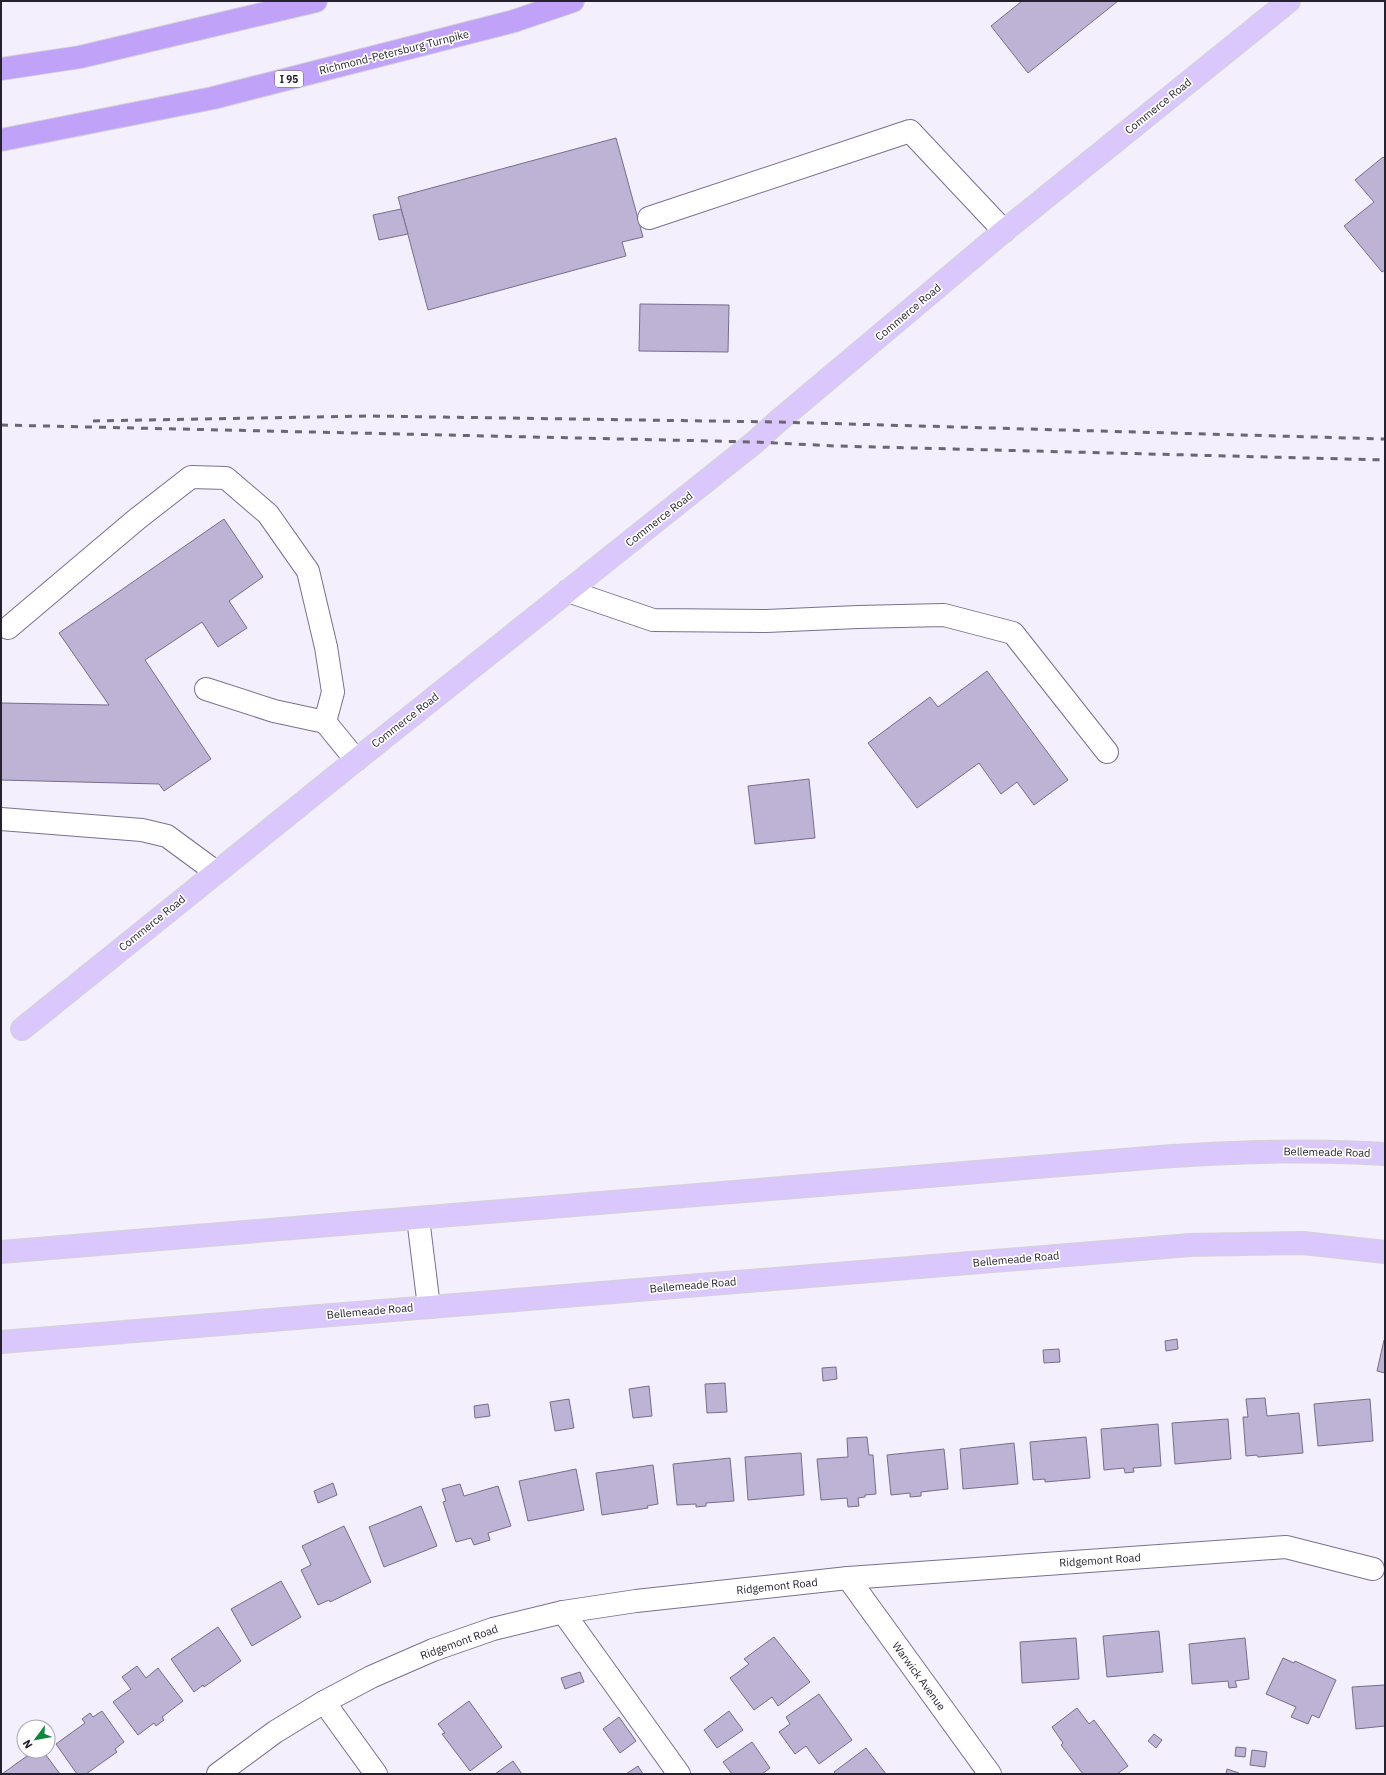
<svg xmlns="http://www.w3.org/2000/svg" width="1386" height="1775" viewBox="0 0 1386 1775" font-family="'IBM Plex Sans',sans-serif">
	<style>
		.building { fill: #beb3d4; stroke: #776d8c }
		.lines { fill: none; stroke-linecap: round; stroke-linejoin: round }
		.minor-casing { stroke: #7a708f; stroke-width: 24 }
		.major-casing { stroke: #d4d3d5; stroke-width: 24 }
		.highway-casing { stroke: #d4d3d5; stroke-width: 24 }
		.minor { stroke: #fff; stroke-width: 22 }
		.major { stroke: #dac7fb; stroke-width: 22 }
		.highway { stroke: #c1a2f9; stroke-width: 22 }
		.rail { stroke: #6a6673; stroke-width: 3; stroke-dasharray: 7 7; stroke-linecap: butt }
		.labels { text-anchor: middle; stroke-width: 3.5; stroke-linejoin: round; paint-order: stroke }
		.shield { fill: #fff; stroke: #67646d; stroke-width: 1 }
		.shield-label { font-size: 10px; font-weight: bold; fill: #26212e }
		.street-label { font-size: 11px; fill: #26212e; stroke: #fff }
	</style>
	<rect width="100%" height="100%" fill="#f3effd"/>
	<g class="building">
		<polygon points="1022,1 1118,1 1028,73 991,26"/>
		<polygon points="616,138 643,237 622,242 626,256 428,310 398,197"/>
		<polygon points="1383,157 1385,159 1385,270 1382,272 1344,226 1374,202 1355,180"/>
		<polygon points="401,209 408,234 379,240 373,215"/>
		<polygon points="640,304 729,305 728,352 639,351"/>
		<polygon points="224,519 263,577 229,601 247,628 218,647 202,622 145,660 211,759 164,791 159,784 1,780 1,703 109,705 59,633"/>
		<polygon points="987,671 1068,780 1034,805 1017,782 1001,794 979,763 917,808 868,743 930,697 938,707"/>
		<polygon points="809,779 815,838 755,844 748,786"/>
		<polygon points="1177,1339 1178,1349 1166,1351 1165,1341"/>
		<polygon points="1384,1340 1385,1340 1385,1373 1377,1371"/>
		<polygon points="1059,1349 1060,1362 1044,1363 1043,1350"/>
		<polygon points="836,1367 837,1379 823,1381 822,1368"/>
		<polygon points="725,1383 727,1412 707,1413 705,1384"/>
		<polygon points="649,1386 652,1416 633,1418 629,1389"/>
		<polygon points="1265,1398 1267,1416 1299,1413 1303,1453 1258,1457 1257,1455 1246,1456 1243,1417 1248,1417 1246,1399"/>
		<polygon points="569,1399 574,1428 555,1431 550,1402"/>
		<polygon points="1370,1399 1373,1441 1318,1446 1314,1404"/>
		<polygon points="488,1404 490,1416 475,1418 474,1406"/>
		<polygon points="1228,1419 1231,1459 1175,1464 1172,1423"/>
		<polygon points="1158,1424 1161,1466 1133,1468 1134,1472 1125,1473 1124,1468 1104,1470 1101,1429"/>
		<polygon points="867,1437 869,1455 873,1455 876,1494 865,1495 865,1497 858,1498 859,1506 848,1507 847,1498 821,1500 817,1459 848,1457 847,1438"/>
		<polygon points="1086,1437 1090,1478 1045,1482 1045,1479 1033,1480 1030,1442"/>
		<polygon points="1014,1443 1018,1484 963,1489 960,1449"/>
		<polygon points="944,1449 948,1489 921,1492 921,1496 910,1497 910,1493 891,1495 887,1455"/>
		<polygon points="801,1453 804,1495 748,1500 745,1457"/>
		<polygon points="730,1458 734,1501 706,1503 706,1506 696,1507 696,1504 677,1505 673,1464"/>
		<polygon points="653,1465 658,1504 647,1506 648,1508 602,1515 596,1473"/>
		<polygon points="576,1469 584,1510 528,1521 519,1481"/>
		<polygon points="333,1483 337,1495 318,1503 314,1491"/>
		<polygon points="460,1484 464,1496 498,1486 511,1526 488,1533 490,1540 474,1545 471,1538 456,1542 443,1502 446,1501 442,1489"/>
		<polygon points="421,1506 437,1546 384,1567 369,1527"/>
		<polygon points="344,1526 371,1582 330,1602 329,1600 318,1605 301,1570 311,1565 302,1546"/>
		<polygon points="281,1581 301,1617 252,1646 231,1609"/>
		<polygon points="218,1627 241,1661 204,1687 203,1685 194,1692 171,1659"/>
		<polygon points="1159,1631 1163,1672 1107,1677 1103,1636"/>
		<polygon points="774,1637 810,1682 778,1706 772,1697 754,1710 730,1678 749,1664 744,1659"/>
		<polygon points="1076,1638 1079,1679 1022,1683 1020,1642"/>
		<polygon points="1245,1638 1249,1679 1235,1681 1237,1687 1229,1688 1228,1681 1192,1684 1189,1644"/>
		<polygon points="1283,1658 1294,1663 1295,1661 1336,1680 1319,1718 1312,1715 1308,1724 1291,1717 1296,1707 1266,1694"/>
		<polygon points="137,1666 146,1678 158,1668 183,1701 162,1717 164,1720 156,1726 154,1723 138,1735 113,1702 131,1689 122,1677"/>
		<polygon points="580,1672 584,1682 565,1689 561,1678"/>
		<polygon points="1385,1685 1385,1726 1356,1729 1352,1687"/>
		<polygon points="819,1694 852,1740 819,1764 806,1746 795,1754 779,1732 790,1724 786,1717"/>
		<polygon points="469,1701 502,1747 470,1771 442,1734 445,1733 438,1724"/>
		<polygon points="1077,1708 1089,1724 1094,1720 1128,1766 1117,1774 1083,1774 1061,1745 1063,1743 1052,1727"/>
		<polygon points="102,1711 124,1742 115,1749 117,1752 86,1774 77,1774 56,1744 85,1723 82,1719 90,1713 93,1717"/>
		<polygon points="729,1711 743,1730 717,1748 704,1730"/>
		<polygon points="619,1717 636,1741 620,1753 603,1729"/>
		<polygon points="1154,1734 1162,1740 1156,1748 1148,1741"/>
		<polygon points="752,1742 770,1768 762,1774 732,1774 723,1762"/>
		<polygon points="1236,1747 1246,1748 1245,1757 1235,1756"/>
		<polygon points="866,1748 886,1774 836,1774 834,1772"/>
		<polygon points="1252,1750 1267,1752 1265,1767 1250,1765"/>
		<polygon points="34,1751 43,1751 60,1774 2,1774"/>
		<polygon points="513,1761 522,1774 495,1774"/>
		<polygon points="638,1766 643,1774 626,1774"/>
		<polygon points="1227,1769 1239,1773 1239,1774 1226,1774"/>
	</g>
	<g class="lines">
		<g class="minor-casing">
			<g id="minor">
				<polyline points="649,218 910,131 1004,231"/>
				<polyline points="568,591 653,620 766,621 858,617 944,615 1013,633 1107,752"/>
				<polyline points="8,628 137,519 191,477 226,478 268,514 308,571 326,647 333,692 325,722 356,760"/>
				<polyline points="206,689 274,711 325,722"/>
				<polyline points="1,819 142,830 167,836 216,872"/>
				<polyline points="418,1218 429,1307"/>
				<polyline points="848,1578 990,1774"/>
				<polyline points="563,1612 679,1774"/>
				<polyline points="324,1702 376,1774"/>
				<polyline points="218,1774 275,1732 324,1702 371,1677 433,1650 493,1629 563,1612 636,1601 848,1578 1286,1547 1373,1569"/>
			</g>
		</g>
		<g class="major-casing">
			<g id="major">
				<polyline points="22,1029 356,760 755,442 777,422 1004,231 1289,1"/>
				<path d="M1 1252 1172 1156C1243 1152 1314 1149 1385 1154"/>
				<polyline points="1,1342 1190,1245 1303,1243 1385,1252"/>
			</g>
		</g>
		<g class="highway-casing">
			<g id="highway">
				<polyline points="1,69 80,57 316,1"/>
				<polyline points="1,140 213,98 514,21 573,1"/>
			</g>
		</g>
		<use href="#minor" class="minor"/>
		<use href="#major" class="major"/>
		<use href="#highway" class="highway"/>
		<g class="rail">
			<polyline points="93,421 369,416 777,422 1385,439"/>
			<polyline points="1,425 755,442 836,446 1385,460"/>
		</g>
	</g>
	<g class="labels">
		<rect class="shield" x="275" y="71" width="28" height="16" rx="3"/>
		<g class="shield-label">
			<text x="289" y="83">I 95</text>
		</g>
		<g class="street-label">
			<text transform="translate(394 52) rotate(-14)" y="4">Richmond-Petersburg Turnpike</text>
			<text transform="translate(1158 106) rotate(-39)" y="4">Commerce Road</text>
			<text transform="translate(908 312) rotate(-40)" y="4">Commerce Road</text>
			<text transform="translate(659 519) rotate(-38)" y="4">Commerce Road</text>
			<text transform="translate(405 720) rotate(-38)" y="4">Commerce Road</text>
			<text transform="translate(152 923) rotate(-39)" y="4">Commerce Road</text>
			<text transform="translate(1327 1152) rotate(1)" y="4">Bellemeade Road</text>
			<text transform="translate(1016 1259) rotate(-5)" y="4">Bellemeade Road</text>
			<text transform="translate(693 1285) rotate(-5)" y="4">Bellemeade Road</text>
			<text transform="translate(370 1311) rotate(-5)" y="4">Bellemeade Road</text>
			<text transform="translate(1100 1560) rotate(-4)" y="4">Ridgemont Road</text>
			<text transform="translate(777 1586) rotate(-6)" y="4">Ridgemont Road</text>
			<text transform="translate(459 1642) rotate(-20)" y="4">Ridgemont Road</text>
			<text transform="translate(919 1676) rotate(54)" y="4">Warwick Avenue</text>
		</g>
	</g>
	<rect width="1386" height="1775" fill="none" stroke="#26212e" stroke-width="4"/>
	<g transform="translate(36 1739) rotate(238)"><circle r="19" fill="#ffffff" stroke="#a8a6ab"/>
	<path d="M0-3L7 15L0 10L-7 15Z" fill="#10853e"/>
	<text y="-6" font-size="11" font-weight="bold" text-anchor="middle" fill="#26212e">N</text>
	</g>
</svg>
